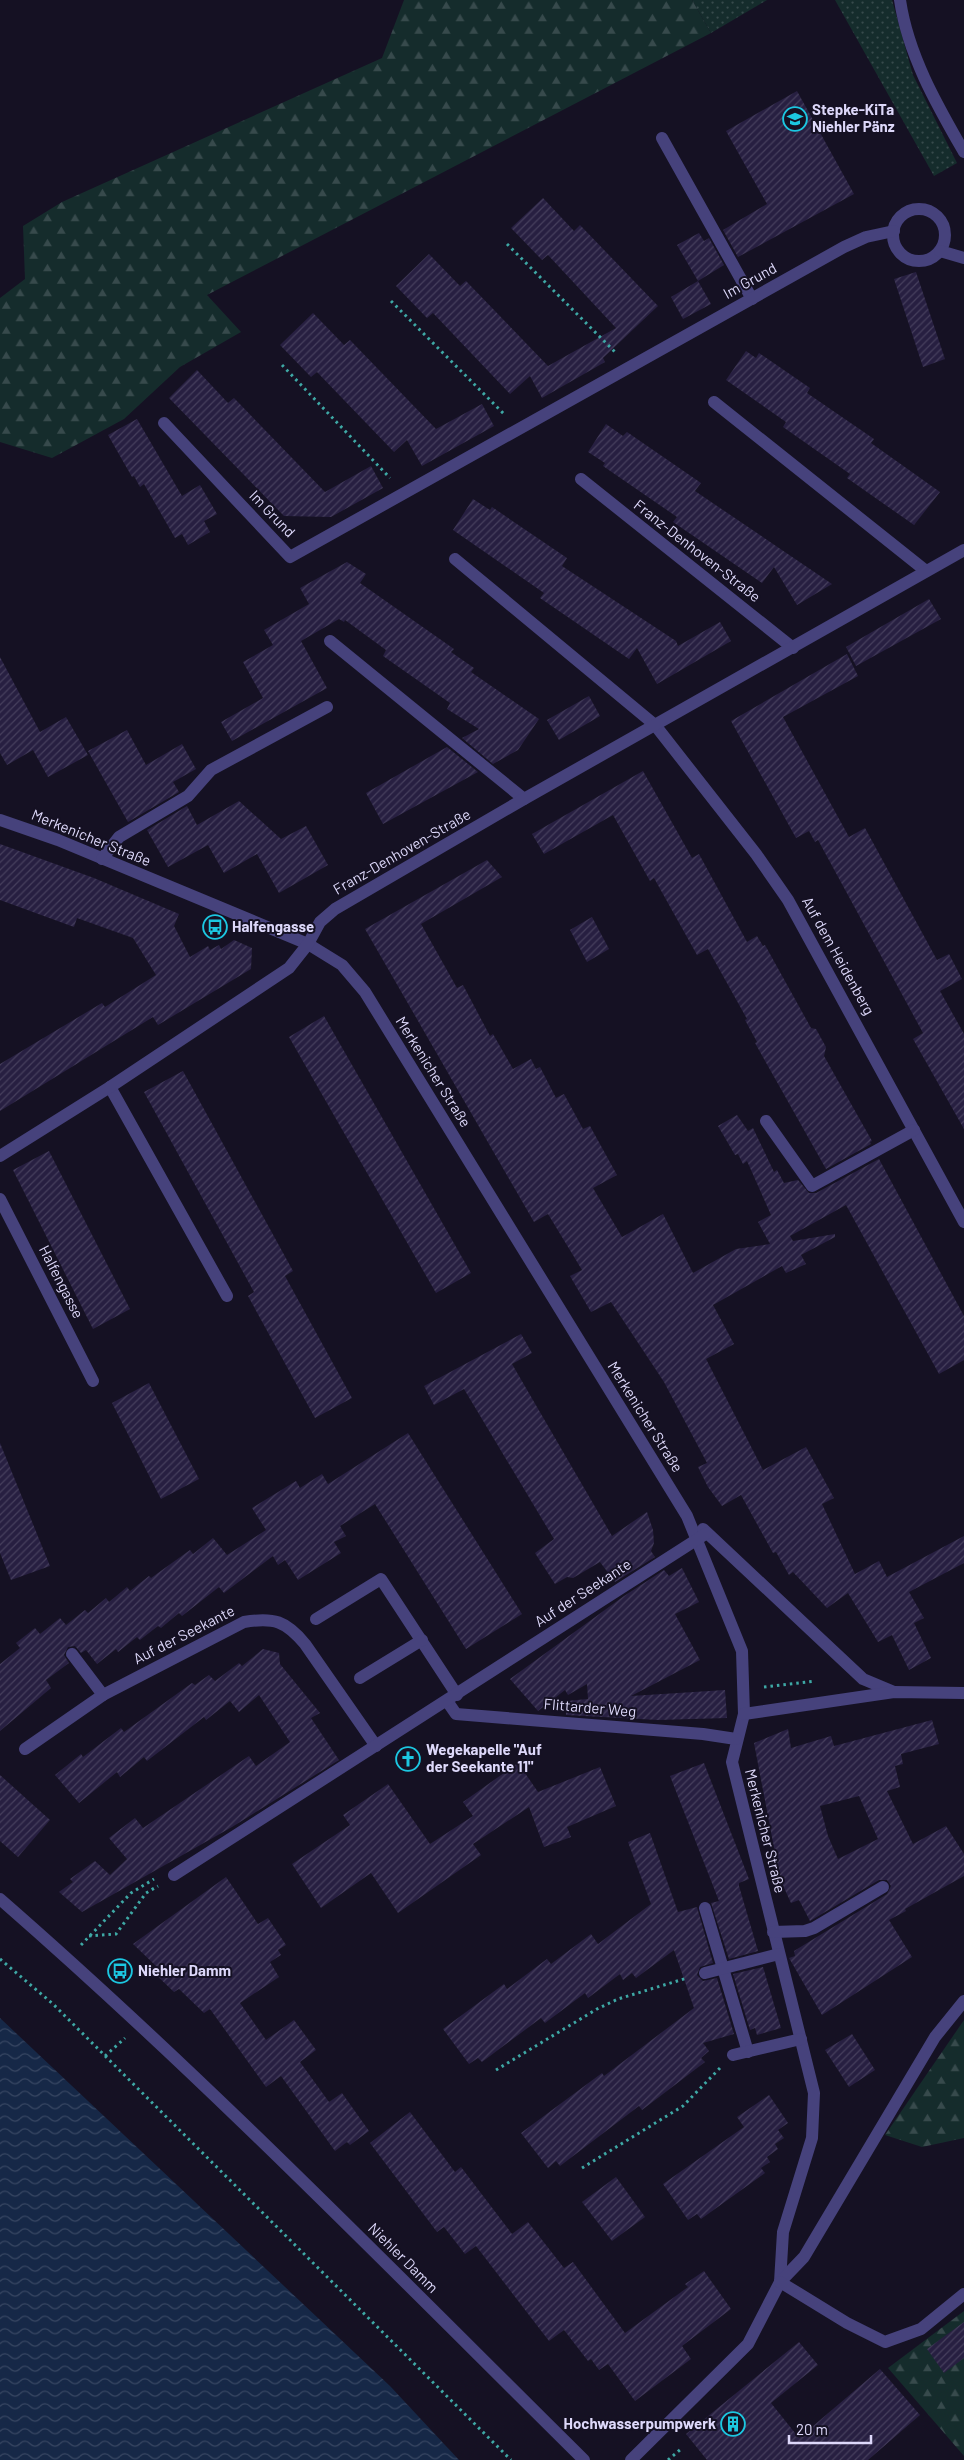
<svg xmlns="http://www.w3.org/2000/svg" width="964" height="2460" viewBox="0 0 964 2460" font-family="Barlow,sans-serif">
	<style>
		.grass { fill: url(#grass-dots) }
		.forest { fill: url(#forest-firs) }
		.water { fill: url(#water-waves) }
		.building { fill: url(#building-hatch); fill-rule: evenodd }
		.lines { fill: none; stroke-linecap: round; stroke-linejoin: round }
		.path { stroke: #3ea8a5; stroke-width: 3; stroke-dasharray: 2.5 4; stroke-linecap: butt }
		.minor { stroke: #46427c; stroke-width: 12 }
		.labels { text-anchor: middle; stroke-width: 4; stroke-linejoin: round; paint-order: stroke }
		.poi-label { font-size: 15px; font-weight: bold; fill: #ddd8fa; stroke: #151123; text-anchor: start }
		.street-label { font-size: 15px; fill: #ddd8fa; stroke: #151123 }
	</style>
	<defs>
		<pattern id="grass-dots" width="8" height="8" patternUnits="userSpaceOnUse" patternTransform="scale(1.25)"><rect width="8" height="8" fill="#152c2c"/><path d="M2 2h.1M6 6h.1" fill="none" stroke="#374a4c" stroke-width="1.8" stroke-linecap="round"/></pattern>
		<pattern id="forest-firs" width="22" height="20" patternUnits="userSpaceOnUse" patternTransform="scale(1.25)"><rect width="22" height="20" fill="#152c2c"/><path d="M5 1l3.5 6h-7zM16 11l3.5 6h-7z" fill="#374a4c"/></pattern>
		<pattern id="water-waves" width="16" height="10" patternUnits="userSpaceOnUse" patternTransform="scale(1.25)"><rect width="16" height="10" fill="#162847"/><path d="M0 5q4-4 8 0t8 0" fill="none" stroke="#374662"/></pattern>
		<pattern id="building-hatch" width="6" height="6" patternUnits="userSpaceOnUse" patternTransform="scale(1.25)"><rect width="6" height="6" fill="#271f41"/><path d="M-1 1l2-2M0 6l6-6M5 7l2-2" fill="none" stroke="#463f5d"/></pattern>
	</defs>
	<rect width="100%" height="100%" fill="#151123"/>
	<g class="grass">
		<polygon points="692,0 767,0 711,33"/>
		<polygon points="835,0 892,0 913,75 957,163 934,176"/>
	</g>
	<g class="forest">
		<polygon points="404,0 692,0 711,33 207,295 241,332 180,367 124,419 52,458 0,442 0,298 25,279 23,226 62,202 382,58"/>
		<polygon points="964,2020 964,2138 922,2147 885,2135"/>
		<polygon points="964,2311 964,2456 888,2368"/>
	</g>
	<polygon class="water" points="0,2018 390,2386 459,2460 0,2460"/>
	<g class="building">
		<polygon points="797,91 854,194 738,257 723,230 767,204 726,131"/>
		<polygon points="543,198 574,231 580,225 658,306 603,358 605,362 542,398 530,376 510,394 433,313 427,318 396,286 429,254 460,286 466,281 548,366 616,328 548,255 542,260 511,228"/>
		<polygon points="699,233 704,241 709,238 724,265 698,281 677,245"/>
		<polygon points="916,272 945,359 923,367 894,279"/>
		<polygon points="698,281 711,304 683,319 671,297"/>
		<polygon points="313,313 344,345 350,340 436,429 482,404 494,426 422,466 407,440 394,452 317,372 311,377 280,345"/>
		<polygon points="746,351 756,358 759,353 810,388 807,393 874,439 871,443 940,492 914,525 847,478 850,474 783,427 786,422 726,380"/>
		<polygon points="197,370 228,403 234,398 325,492 371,466 383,488 331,517 284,516 169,398"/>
		<polygon points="137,419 182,496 200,485 217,514 204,521 210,532 188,545 182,534 175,538 144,484 140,487 134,476 132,477 108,435"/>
		<polygon points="606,424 623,436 627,432 701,483 695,491 832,584 797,605 774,567 762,583 673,522 677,517 603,466 605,463 588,452"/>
		<polygon points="473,499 490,510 492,507 567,558 562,566 676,641 678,646 720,622 731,641 657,684 637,648 629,659 540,598 544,593 453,530"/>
		<polygon points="347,562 366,574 360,583 454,649 451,652 474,668 471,672 539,719 518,750 493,764 462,738 479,729 447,709 450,703 383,656 386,650 345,620 344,622 339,619 301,641 327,688 232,741 221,722 263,698 243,662 273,645 264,630 309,604 300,588"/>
		<polygon points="929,599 941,619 856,666 846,647"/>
		<polygon points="847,654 858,676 783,717 849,837 865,828 937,960 949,954 962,979 940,991 964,1034 964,1129 913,1039 923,1033 818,840 815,842 809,831 796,838 731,721"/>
		<polygon points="0,657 40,732 66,717 88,755 48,777 33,750 7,765 0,753"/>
		<polygon points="589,696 600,716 559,740 547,720"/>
		<polygon points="127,730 146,765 182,744 196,769 173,782 179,792 128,822 88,751"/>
		<polygon points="447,747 478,772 383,824 366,793"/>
		<polygon points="643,771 692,858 699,854 747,942 757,936 763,946 765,945 811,1028 816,1029 826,1047 824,1056 872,1141 870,1142 871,1144 826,1169 755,1043 757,1042 745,1020 747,1019 708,949 697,955 654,878 650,881 613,815 544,854 532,834"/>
		<polygon points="239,801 281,839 306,826 328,865 279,893 257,854 224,873 208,845 168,867 147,830 187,806 197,825"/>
		<polygon points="0,844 94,878 179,914 174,926 190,957 208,946 210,950 219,945 221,949 234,940 252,948 251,969 158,1025 153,1017 0,1111 0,1064 102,1003 105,1007 156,975 133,938 77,918 74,927 0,900"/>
		<polygon points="487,860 502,877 421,924 457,988 463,985 490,1036 493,1034 513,1069 531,1059 536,1069 540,1067 556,1098 564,1094 583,1129 590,1126 617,1175 593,1188 622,1237 663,1214 693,1273 736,1249 770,1244 758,1222 771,1215 747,1161 743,1164 738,1154 735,1155 718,1126 737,1115 748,1131 753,1128 774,1172 777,1170 784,1183 798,1180 809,1193 816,1193 879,1159 964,1316 964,1360 939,1374 846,1205 790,1236 793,1241 835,1234 835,1237 801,1255 806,1264 786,1273 782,1266 713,1305 734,1344 706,1359 763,1470 806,1447 834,1498 822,1504 855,1574 879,1561 887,1577 964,1536 964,1563 909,1592 924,1618 914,1623 931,1658 909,1670 892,1635 878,1642 848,1593 827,1608 793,1572 789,1575 776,1552 773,1553 741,1495 722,1506 708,1487 698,1467 707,1463 664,1382 611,1302 591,1312 570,1276 582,1270 548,1214 534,1222 365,929"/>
		<polygon points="592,917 609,949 587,962 570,930"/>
		<polygon points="324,1016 471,1273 436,1293 289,1037"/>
		<polygon points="183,1071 293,1271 285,1276 352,1398 315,1418 248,1296 254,1292 144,1092"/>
		<polygon points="49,1151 130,1309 93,1329 13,1170"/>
		<polygon points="521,1334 532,1353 512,1364 612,1536 647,1512 653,1530 654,1543 651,1551 655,1557 615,1582 600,1562 573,1578 567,1577 555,1584 535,1553 554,1539 464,1389 434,1405 424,1386"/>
		<polygon points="149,1383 199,1479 161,1499 112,1403"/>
		<polygon points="408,1433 522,1614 466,1649 375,1504 340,1526 346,1536 334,1542 341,1553 298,1580 285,1560 278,1565 273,1556 224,1593 219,1587 182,1616 179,1613 161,1628 158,1626 140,1640 137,1637 118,1652 116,1649 97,1664 86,1650 81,1653 75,1646 68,1647 64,1655 69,1663 46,1680 51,1688 0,1731 0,1664 20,1648 16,1643 35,1628 40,1634 60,1618 66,1625 85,1610 88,1613 106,1598 109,1602 127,1587 130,1591 149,1576 151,1578 190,1550 193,1554 213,1538 227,1555 266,1530 252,1508 296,1481 300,1488 322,1474 328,1484"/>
		<polygon points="0,1443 50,1566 11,1580 0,1553"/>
		<polygon points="682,1568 699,1602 675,1614 700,1660 631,1696 725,1690 727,1718 658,1720 566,1715 566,1701 588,1699 587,1684 568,1695 565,1690 538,1711 510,1679 624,1596 664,1570 669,1576"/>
		<polygon points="263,1649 279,1653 280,1664 320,1713 311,1718 339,1760 232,1827 82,1912 59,1892 73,1882 70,1879 95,1861 110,1875 127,1859 109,1838 135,1818 143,1828 249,1756 256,1766 290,1742 259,1695 239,1712 230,1701 206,1720 204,1717 147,1761 144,1757 120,1777 117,1772 79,1803 55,1775 81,1754 83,1757 121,1728 124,1732 192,1683 195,1685 209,1675 215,1681 239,1663 242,1666"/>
		<path d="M932 1720 939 1744 901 1754 903 1764 895 1766 900 1787 887 1791 913 1844 946 1826 964 1854V1876L905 1909 906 1911 889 1920 912 1957 822 2015 789 1958 795 1956 794 1951 887 1894 891 1886 887 1880H879L810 1921 799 1900 791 1903 780 1879 754 1743 788 1729 791 1748 831 1736 834 1746ZM859 1796 878 1839 838 1859 828 1836 820 1806Z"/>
		<polygon points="518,1763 538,1792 600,1767 616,1806 567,1827 571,1837 544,1847 529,1807 473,1844 481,1855 398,1913 371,1873 321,1908 292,1864 350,1825 343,1815 388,1784 430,1844 473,1816 463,1802"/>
		<polygon points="704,1763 749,1879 739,1883 739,1886 758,1951 729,1959 711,1903 719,1901 670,1776"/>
		<polygon points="0,1775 50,1820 18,1857 0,1841"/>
		<polygon points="650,1833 678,1912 697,1907 713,1963 700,1967 697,1975 703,1981 717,1978 734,2034 703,2043 709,2051 701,2058 705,2062 642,2110 639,2106 560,2166 556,2161 548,2168 521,2133 602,2073 604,2076 694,2008 674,1950 636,1978 632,1973 623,1980 620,1974 588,1998 585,1993 545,2023 541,2018 482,2062 478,2058 469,2064 443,2029 504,1984 507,1989 547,1959 551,1964 591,1934 598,1944 651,1904 628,1842"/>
		<polygon points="226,1877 258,1924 268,1918 286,1945 278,1950 281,1955 270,1962 279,1977 240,2003 266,2040 294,2020 316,2050 300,2062 329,2102 342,2093 369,2131 350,2145 347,2142 335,2151 281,2076 266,2087 210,2009 204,2013 179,1989 174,1992 151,1970 156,1966 133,1944"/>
		<polygon points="763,1967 781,2028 757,2035 755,2028 750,2030 733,1974"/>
		<polygon points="852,2034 875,2070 849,2087 825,2050"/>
		<polygon points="769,2095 788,2123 778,2130 784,2138 775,2144 778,2149 767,2157 770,2162 761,2168 765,2173 701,2219 697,2214 688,2220 663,2184 744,2127 737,2117"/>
		<polygon points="410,2112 455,2172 461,2167 512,2234 528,2222 564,2268 573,2262 625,2333 688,2287 685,2284 704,2271 731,2309 682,2346 691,2359 635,2401 608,2364 599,2370 591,2359 588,2361 564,2330 549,2341 476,2246 465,2254 444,2227 437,2232 370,2143"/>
		<polygon points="616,2177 645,2217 612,2241 582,2202"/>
		<polygon points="964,2322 964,2358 944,2373 927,2349"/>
		<polygon points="799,2342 818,2365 771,2403 799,2438 880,2369 920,2415 868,2460 707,2460 686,2434"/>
	</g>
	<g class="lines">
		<g class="path">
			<polyline points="507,244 615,352"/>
			<polyline points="391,301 504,414"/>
			<polyline points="282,365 390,478"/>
			<polyline points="764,1687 815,1681"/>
			<polyline points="89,1936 116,1934 146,1893 158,1886"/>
			<polyline points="81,1945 131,1893 154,1879"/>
			<polyline points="0,1959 53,2004 511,2460"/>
			<polyline points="105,2056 125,2038"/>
			<polyline points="496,2070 597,2009 618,1999 687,1978"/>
			<polyline points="582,2168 683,2106 720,2068"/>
			<polyline points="668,2460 681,2449"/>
		</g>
		<g class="minor">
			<path d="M900 0C908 55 937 105 964 152"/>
			<polyline points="662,138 752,299"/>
			<circle cx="919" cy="235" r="26"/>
			<polyline points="940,251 964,258"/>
			<polyline points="714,402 926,571"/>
			<polyline points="164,423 290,557 844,247 866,237 894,231"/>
			<polyline points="581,479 793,648"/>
			<polyline points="455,559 655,725 756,854 788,900 964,1222"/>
			<polyline points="330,641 524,799"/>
			<polyline points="0,820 58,840 308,944 342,965 365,992 687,1516 742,1651 744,1714 732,1762 814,2093 812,2138 783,2232 780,2282 748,2344 631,2460"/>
			<polyline points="102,859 119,837 188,796 211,770 327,707"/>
			<polyline points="110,1087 227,1296"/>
			<polyline points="766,1121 812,1186 914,1130"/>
			<polyline points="0,1156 110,1087 289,968 308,944 320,922 335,909 524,799 964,550"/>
			<polyline points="0,1199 93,1381"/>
			<polyline points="703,1529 863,1679 894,1692"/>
			<polyline points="316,1619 381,1579 457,1695"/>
			<polyline points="72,1654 103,1695"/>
			<polyline points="360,1678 422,1640"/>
			<polyline points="447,1701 456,1714 703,1734 736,1739"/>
			<polyline points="744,1714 894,1692 964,1693"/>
			<path d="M25 1749 103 1695 244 1622C274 1617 286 1621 305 1644L376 1746"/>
			<polyline points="174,1875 707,1533"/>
			<path d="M0 1899C203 2076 392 2270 584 2460"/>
			<polyline points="705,1908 748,2052"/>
			<polyline points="773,1932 805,1931 814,1928 883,1887"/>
			<polyline points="705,1973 779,1954"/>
			<polyline points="733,2055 801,2039"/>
			<polyline points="780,2282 804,2257 935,2037 964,2001"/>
			<polyline points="780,2282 847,2323 885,2342 921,2329 964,2294"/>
		</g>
	</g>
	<defs>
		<g id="school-ring" transform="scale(1.25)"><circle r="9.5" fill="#151123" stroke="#1cc7e1" stroke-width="1.5"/><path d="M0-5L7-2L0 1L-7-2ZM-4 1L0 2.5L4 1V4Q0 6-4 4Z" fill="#1cc7e1"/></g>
		<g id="bus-ring" transform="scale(1.25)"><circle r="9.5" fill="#151123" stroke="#1cc7e1" stroke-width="1.5"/><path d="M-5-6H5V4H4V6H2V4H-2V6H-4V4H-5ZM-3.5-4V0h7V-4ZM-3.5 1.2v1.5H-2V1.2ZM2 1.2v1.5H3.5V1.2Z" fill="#1cc7e1"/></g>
		<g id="church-ring" transform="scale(1.25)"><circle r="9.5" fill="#151123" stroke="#1cc7e1" stroke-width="1.5"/><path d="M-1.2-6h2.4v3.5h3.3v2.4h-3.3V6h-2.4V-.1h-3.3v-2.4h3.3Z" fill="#1cc7e1"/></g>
		<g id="building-ring" transform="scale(1.25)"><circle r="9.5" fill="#151123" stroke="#1cc7e1" stroke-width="1.5"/><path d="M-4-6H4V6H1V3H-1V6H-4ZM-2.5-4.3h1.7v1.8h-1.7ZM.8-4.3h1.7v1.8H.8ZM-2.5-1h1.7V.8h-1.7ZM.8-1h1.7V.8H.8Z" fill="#1cc7e1"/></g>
	</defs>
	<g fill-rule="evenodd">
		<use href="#school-ring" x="795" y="119"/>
		<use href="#bus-ring" x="215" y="927"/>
		<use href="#church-ring" x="408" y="1759"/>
		<use href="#bus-ring" x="120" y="1971"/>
		<use href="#building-ring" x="733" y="2424"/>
	</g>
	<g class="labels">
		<g class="poi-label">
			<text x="812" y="115">Stepke-KiTa<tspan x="812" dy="17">Niehler Pänz</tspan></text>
			<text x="232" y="932">Halfengasse</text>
			<text x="426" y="1755">Wegekapelle "Auf<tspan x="426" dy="17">der Seekante 11"</tspan></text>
			<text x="138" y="1976">Niehler Damm</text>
			<text x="716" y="2429" text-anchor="end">Hochwasserpumpwerk</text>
		</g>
		<g class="street-label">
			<text transform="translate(750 281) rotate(-29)" y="5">Im Grund</text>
			<text transform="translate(272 514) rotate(46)" y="5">Im Grund</text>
			<text transform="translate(697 551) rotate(38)" y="5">Franz-Denhoven-Straße</text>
			<text transform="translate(91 838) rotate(22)" y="5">Merkenicher Straße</text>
			<text transform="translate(402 852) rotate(-30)" y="5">Franz-Denhoven-Straße</text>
			<text transform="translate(838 956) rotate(61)" y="5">Auf dem Heidenberg</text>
			<text transform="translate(433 1072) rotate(58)" y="5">Merkenicher Straße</text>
			<text transform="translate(61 1282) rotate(63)" y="5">Halfengasse</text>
			<text transform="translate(645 1417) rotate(58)" y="5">Merkenicher Straße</text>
			<text transform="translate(583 1593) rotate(-33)" y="5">Auf der Seekante</text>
			<text transform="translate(184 1635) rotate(-27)" y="5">Auf der Seekante</text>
			<text transform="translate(590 1708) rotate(5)" y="5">Flittarder Weg</text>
			<text transform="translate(765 1831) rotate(76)" y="5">Merkenicher Straße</text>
			<text transform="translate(403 2258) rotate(45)" y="5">Niehler Damm</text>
		</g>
	</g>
	<path d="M789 2435v8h82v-8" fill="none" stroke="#ddd8fa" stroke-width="2.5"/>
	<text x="796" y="2435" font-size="15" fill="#ddd8fa" stroke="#151123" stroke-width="4" paint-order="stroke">20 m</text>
</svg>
